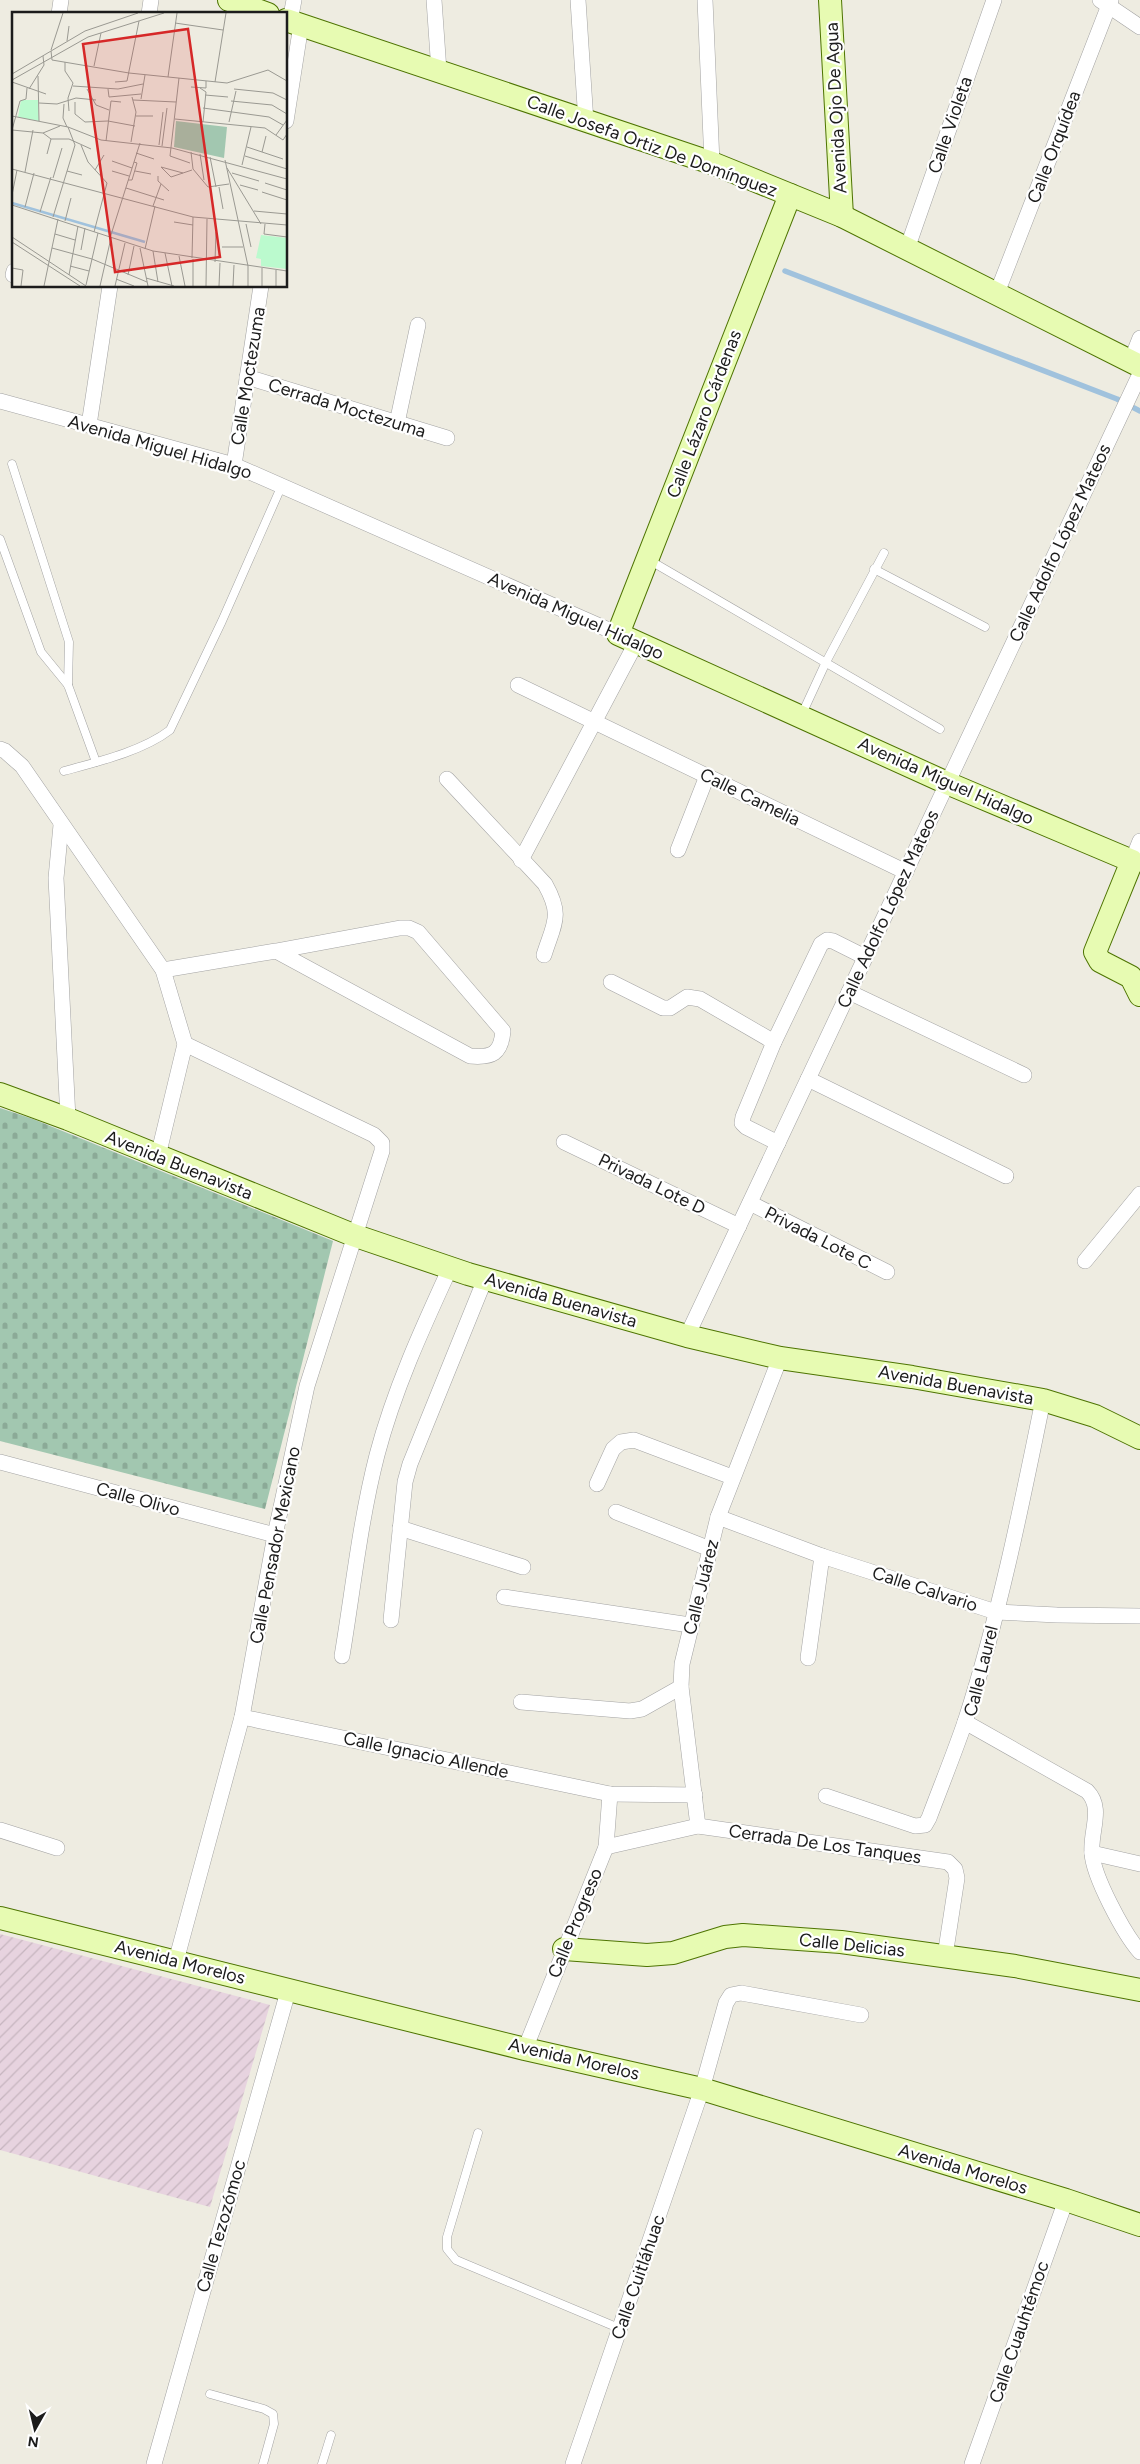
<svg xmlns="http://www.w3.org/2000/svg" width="1140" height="2464" viewBox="0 0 1140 2464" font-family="Figtree,sans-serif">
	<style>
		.industrial { fill: url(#industrial-furrows) }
		.cemetery { fill: url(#cemetery-stones) }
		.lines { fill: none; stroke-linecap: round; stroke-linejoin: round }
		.stream { stroke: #a0c2dd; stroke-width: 5.5 }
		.lane-casing { stroke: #a3a3a3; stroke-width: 9 }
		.street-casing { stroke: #a3a3a3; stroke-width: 16 }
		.secondary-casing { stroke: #4e7402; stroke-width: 24 }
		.lane { stroke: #fff; stroke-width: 8 }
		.street { stroke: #fff; stroke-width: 15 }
		.secondary { stroke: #e7fbb2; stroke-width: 22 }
		.labels { text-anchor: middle; stroke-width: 4.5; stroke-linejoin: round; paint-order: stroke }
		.street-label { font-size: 18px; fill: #1c1c1c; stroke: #fff }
		.inset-river { fill: none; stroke: #a0c2dd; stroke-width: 2.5 }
		.inset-road { fill: none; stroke: #9a9992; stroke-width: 1 }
		.view { fill: #d62828; fill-opacity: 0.15; stroke: #d62828; stroke-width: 2.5 }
		.inset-edge { fill: none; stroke: #1c1c1c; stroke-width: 2.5 }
	</style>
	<defs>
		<pattern id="industrial-furrows" width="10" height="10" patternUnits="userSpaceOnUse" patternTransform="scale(1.25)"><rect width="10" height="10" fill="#e7d3df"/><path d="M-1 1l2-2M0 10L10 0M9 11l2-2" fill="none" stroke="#c6b5bf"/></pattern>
		<pattern id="cemetery-stones" width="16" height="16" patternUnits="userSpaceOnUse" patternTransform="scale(1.25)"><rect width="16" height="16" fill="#a2c7b0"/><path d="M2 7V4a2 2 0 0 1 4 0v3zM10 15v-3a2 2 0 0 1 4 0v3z" fill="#8baa97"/></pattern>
	</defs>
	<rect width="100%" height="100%" fill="#eeece1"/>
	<polygon class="industrial" points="0,1934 270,2005 210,2207 0,2150"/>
	<polygon class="cemetery" points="0,1108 33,1119 333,1241 265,1509 0,1441"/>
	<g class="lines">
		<polyline class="stream" points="785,271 1117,399 1140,411"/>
		<g class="lane-casing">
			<g id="lane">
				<polyline points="12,464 69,642 68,685"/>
				<polyline points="0,539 41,652 68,685 96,762"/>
				<polyline points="649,560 940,729"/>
				<polyline points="874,569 985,627"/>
				<polyline points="802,714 826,662 884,553"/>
				<path d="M64 771C97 762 143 751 170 730L222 621 282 485"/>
				<polyline points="478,2133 447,2237 447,2249 456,2260 621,2329"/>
				<polyline points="210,2394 264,2409 273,2414 274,2424 263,2464"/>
				<polyline points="322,2464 331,2435"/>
			</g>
		</g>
		<g class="street-casing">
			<g id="street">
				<polyline points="434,0 439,71"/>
				<polyline points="578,0 586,122"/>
				<polyline points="705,0 712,163"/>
				<polyline points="1100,0 1140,27"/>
				<polyline points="59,14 61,0"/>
				<polyline points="149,14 151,0"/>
				<polyline points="290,21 294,0"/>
				<polyline points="286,121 301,25"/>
				<polyline points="907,249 994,0"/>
				<polyline points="13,275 14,271"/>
				<polyline points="997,293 1111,0"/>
				<polyline points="1131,361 1140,338"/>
				<polyline points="247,377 447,438"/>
				<polyline points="0,401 234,465 618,634"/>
				<polyline points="397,423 418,325"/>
				<polyline points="89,425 110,286"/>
				<polyline points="234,465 261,286"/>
				<polyline points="518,685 906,872"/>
				<polyline points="0,749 5,751 22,766 163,970 185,1044 158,1156"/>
				<path d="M447 779 545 884C563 916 554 923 544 955"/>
				<polyline points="61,825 56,878 68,1119"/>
				<polyline points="678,850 707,776"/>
				<polyline points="521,860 636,643"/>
				<polyline points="1138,864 1132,861 1140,841"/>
				<path d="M163 970 276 951 470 1056C492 1058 501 1054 503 1031L418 932 409 928H400L276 951"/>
				<polyline points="611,982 663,1008 670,1008 687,997 700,999 774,1042"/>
				<polyline points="849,992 1024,1075"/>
				<polyline points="808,1079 1006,1176"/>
				<polyline points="564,1142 739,1226"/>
				<polyline points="778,1143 746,1127 742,1123 743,1117 774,1042 821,944 827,940 833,941 865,957"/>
				<polyline points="750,1203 887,1272"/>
				<polyline points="1085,1261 1140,1194"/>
				<polyline points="687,1336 1140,374"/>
				<polyline points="0,1462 275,1535"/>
				<polyline points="597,1484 613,1449 621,1442 634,1440 732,1477"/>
				<polyline points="616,1512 710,1549"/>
				<polyline points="718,1517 822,1556 996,1612 1057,1615 1140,1616"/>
				<polyline points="400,1528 523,1567"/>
				<polyline points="504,1597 690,1625"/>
				<polyline points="391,1620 405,1482 410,1464 485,1279"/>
				<path d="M342 1656C353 1590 360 1521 377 1455 394 1390 422 1329 450 1268"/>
				<polyline points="808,1658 822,1556"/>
				<polyline points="521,1702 630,1711 642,1709 681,1687"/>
				<polyline points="242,1717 610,1794 695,1795"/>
				<path d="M965 1722 1087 1791C1104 1808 1090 1831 1092 1853 1093 1876 1124 1934 1140 1952"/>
				<path d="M826 1796 915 1826 925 1825 929 1818C941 1786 954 1754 965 1722 999 1617 1021 1508 1043 1400"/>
				<polyline points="698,1826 681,1687 682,1664 718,1517 780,1358"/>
				<polyline points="0,1830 57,1848"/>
				<polyline points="606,1847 698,1826 948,1862 955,1869 957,1878 945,1956"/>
				<polyline points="1092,1853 1140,1864"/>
				<polyline points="176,1961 242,1717 275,1535 307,1386 382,1151 382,1143 374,1135 185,1044"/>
				<polyline points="525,2049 606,1847 610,1794"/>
				<polyline points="154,2464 289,1988"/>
				<polyline points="573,2464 702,2089 726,2003 731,1995 741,1993 861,2015"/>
				<polyline points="972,2464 1066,2200"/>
			</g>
		</g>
		<g class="secondary-casing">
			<g id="secondary">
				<polyline points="229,0 268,14"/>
				<polyline points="830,0 842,216"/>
				<polyline points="286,20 712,163 842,216 1140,366"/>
				<polyline points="790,195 618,634 947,783 1132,861 1095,952 1100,961 1131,977 1140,995"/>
				<polyline points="0,1094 68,1119 353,1235 468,1274 687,1336 780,1358 912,1377 1043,1400 1095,1416 1140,1438"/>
				<polyline points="0,1918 525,2049 702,2089 1066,2200 1140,2225"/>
				<polyline points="564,1949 647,1955 673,1953 725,1937 743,1935 841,1942 1015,1966 1140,1990"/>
			</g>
		</g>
		<use href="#lane" class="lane"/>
		<use href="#street" class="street"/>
		<use href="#secondary" class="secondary"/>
	</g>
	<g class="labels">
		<g class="street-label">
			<text transform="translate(836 108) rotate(-93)" y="6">Avenida Ojo De Agua</text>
			<text transform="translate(950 125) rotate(-71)" y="6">Calle Violeta</text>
			<text transform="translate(652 146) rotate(20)" y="6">Calle Josefa Ortiz De Domínguez</text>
			<text transform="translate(1054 147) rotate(-69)" y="6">Calle Orquídea</text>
			<text transform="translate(248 376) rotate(-81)" y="6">Calle Moctezuma</text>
			<text transform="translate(347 408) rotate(17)" y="6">Cerrada Moctezuma</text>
			<text transform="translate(704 414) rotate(-69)" y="6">Calle Lázaro Cárdenas</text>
			<text transform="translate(160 447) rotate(16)" y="6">Avenida Miguel Hidalgo</text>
			<text transform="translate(1060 543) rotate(-65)" y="6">Calle Adolfo López Mateos</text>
			<text transform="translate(576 616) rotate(24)" y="6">Avenida Miguel Hidalgo</text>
			<text transform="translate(946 781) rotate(24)" y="6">Avenida Miguel Hidalgo</text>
			<text transform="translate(750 797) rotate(26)" y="6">Calle Camelia</text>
			<text transform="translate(888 909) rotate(-65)" y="6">Calle Adolfo López Mateos</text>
			<text transform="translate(179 1165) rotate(22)" y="6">Avenida Buenavista</text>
			<text transform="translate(652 1184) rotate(26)" y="6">Privada Lote D</text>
			<text transform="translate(818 1238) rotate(27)" y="6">Privada Lote C</text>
			<text transform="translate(561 1300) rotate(16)" y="6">Avenida Buenavista</text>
			<text transform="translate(956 1385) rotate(10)" y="6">Avenida Buenavista</text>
			<text transform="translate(138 1499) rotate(15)" y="6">Calle Olivo</text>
			<text transform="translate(275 1545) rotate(-79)" y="6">Calle Pensador Mexicano</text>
			<text transform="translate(701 1587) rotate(-76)" y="6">Calle Juárez</text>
			<text transform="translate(925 1589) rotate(18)" y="6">Calle Calvario</text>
			<text transform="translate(981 1671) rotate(-76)" y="6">Calle Laurel</text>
			<text transform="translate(426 1755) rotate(12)" y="6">Calle Ignacio Allende</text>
			<text transform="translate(825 1844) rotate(8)" y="6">Cerrada De Los Tanques</text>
			<text transform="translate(575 1923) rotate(-68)" y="6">Calle Progreso</text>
			<text transform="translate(852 1945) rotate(6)" y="6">Calle Delicias</text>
			<text transform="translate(180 1962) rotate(14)" y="6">Avenida Morelos</text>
			<text transform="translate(574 2059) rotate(13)" y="6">Avenida Morelos</text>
			<text transform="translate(963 2169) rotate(17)" y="6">Avenida Morelos</text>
			<text transform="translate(221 2226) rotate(-74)" y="6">Calle Tezozómoc</text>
			<text transform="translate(638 2277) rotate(-71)" y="6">Calle Cuitláhuac</text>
			<text transform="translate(1019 2332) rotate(-71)" y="6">Calle Cuauhtémoc</text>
		</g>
	</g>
	<g transform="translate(12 12)">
		<rect width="275" height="275" fill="#eeece1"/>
		<path d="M164 109 215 115 212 146 162 135Z" fill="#a2c7b0"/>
		<path d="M9 88H26L27 109 6 105ZM249 223 275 226V257L249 254V247L244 246Z" fill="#bbface"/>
		<path class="inset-river" d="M0 191 133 230"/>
		<path class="inset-road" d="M163 11 211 18M55 29 57 14M39 38 51 1M39 39 40 48 117 61 215 71 256 58 275 69M53 50V59L61 71 56 86 57 99M82 54 89 21M0 62 73 19 126 1M26 64 27 109M156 65 165 1M167 66 158 144 178 151M0 68 76 25 152 1M0 70 34 82M103 70 115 69 127 9M203 70 214 1M61 74 106 77 131 72M179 75 194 76V69M188 76 194 80 191 110M17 77 32 53 31 44M75 77 84 93 97 98M96 77 97 85 129 82M222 77 261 81 275 88M193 83 216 85M129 87 133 63M121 88 164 90M219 89 260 93 275 102M63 90V102L73 110 96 109 123 114M27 91 45 92 64 86 84 88M52 92 51 106 55 115M191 96 257 105 271 113M0 104 56 115 89 128 160 136 275 167M124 104H141M163 107 253 116 271 128 275 122M217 110 224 79M0 118 31 121 48 114M0 118 8 89 14 87 15 76M31 121 39 127H57L79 137M264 123 275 108M94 129 99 89 109 90M119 130 124 100 120 85M69 133 76 150 95 171 82 220M147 133 151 100M150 134 155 96M235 135 271 147M179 140 181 157 196 175 217 172M250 140 254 124M124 141 142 147M35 142 39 127M188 142 192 168M233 144 275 157M198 145 204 175M213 148 236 254V274M100 149 120 156M230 153 239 115M215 156 249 212M0 157 181 205 275 213M83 158 92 143M55 159 70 163M100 159 117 164M123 159 139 162M13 160 21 118M171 161 159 165 149 155 171 161 180 158M220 161 247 169M146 164V169L157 179M41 166 50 136M116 168H120L125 151 122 150M253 171 275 178M228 173 246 178M207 175 211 197M114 176 152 188M250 180 275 188M0 183 5 158M0 193 141 239 275 259M141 194 149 172M13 195 22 161M242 199 275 202M28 200 39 165M41 205 63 133 56 115M53 209 59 186M162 210 181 213M234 212 239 235M253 212 252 222 275 225M43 222 63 228M0 225 74 274M98 226 128 131M0 230 68 274M210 235H231M40 236 80 247 135 270M128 236 136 274M133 237 143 194M69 238 73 216M141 239 146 270M153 241 160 274M167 244 173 274M180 246 181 205M203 250 204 220M58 254 77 259M0 256 11 258 9 274M57 263 66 214M116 263 122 234M134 266 162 274M104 267 122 274M74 273 86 221M32 274 46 207M88 274 99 226M103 274 113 231M181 274V247M194 274 195 207M207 274 208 251M221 274 222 253M250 274V256M264 274V258"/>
		<path class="view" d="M176 17 208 245 103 260 71 32Z"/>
		<rect width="275" height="275" class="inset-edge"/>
	</g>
	<g transform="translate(35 2429) rotate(188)" stroke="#ffffff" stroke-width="4" paint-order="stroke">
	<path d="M0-4L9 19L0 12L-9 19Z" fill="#1c1c1c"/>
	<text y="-8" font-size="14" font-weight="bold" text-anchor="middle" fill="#1c1c1c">N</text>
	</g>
</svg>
